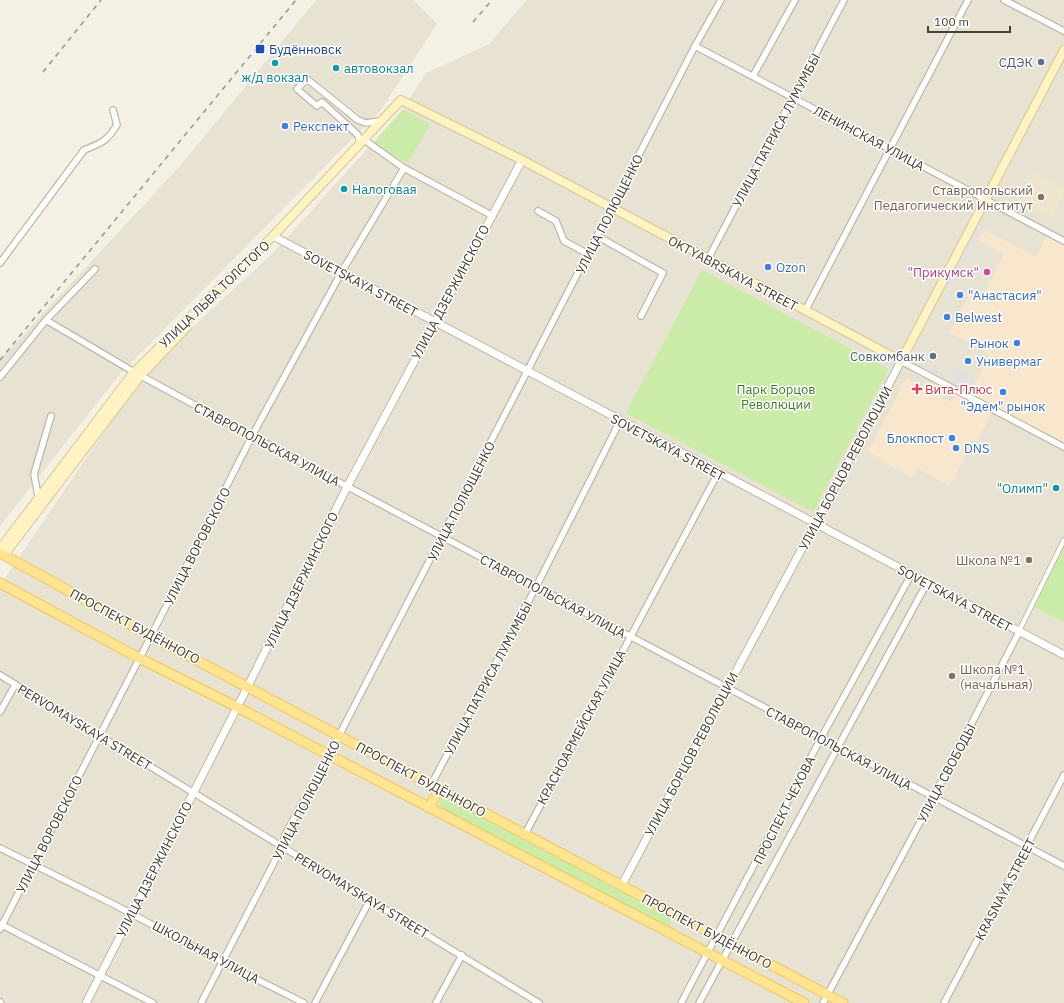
<svg xmlns="http://www.w3.org/2000/svg" width="1064" height="1003" viewBox="0 0 1064 1003" font-family="'IBM Plex Sans',sans-serif">
	<style>
		.residential { fill: #e8e2d2 }
		.commercial { fill: #f8e7cd }
		.education { fill: #eee6cc }
		.green { fill: #cbeca9 }
		.parking { fill: #e4e1dd }
		.lines { fill: none; stroke-linecap: round; stroke-linejoin: round }
		.pedestrian-casing { stroke: #c0b8a6; stroke-width: 6 }
		.minor-casing { stroke: #c0b8a6; stroke-width: 8 }
		.tertiary-casing { stroke: #c0b8a6; stroke-width: 9 }
		.secondary-casing { stroke: #d7c78f; stroke-width: 10 }
		.primary-casing { stroke: #eec758; stroke-width: 11 }
		.pedestrian { stroke: #fff; stroke-width: 4 }
		.minor { stroke: #fff; stroke-width: 5.5 }
		.tertiary { stroke: #fff; stroke-width: 7 }
		.secondary { stroke: #fff3c3; stroke-width: 8 }
		.primary { stroke: #ffe492; stroke-width: 9 }
		.rail { stroke: #959595; stroke-width: 1.5; stroke-dasharray: 5 5; stroke-linecap: butt }
		.transit-dot { fill: #1a4fb4; stroke: #fff; stroke-width: 1.5 }
		.service-dot { fill: #5c6f8a; stroke: #fff; stroke-width: 1.5 }
		.culture-dot { fill: #0f9aa8; stroke: #fff; stroke-width: 1.5 }
		.shop-dot { fill: #3f7fe0; stroke: #fff; stroke-width: 1.5 }
		.education-dot { fill: #8d6e63; stroke: #fff; stroke-width: 1.5 }
		.hotel-dot { fill: #d1479c; stroke: #fff; stroke-width: 1.5 }
		.health-dot { fill: #e0444e; stroke: #fff; stroke-width: 1.5 }
		.labels { text-anchor: middle; stroke-width: 3; stroke-linejoin: round; paint-order: stroke }
		.transit-label { font-size: 13px; fill: #164399; stroke: #fff; text-anchor: start }
		.service-label { font-size: 13px; fill: #4e5e75; stroke: #fff; text-anchor: end }
		.culture-label { font-size: 13px; fill: #0d838f; stroke: #fff; text-anchor: start }
		.shop-label { font-size: 13px; fill: #366cbe; stroke: #fff; text-anchor: start }
		.street-label { font-size: 13px; fill: #464033; stroke: #fff }
		.education-label { font-size: 13px; fill: #785e54; stroke: #fff; text-anchor: end }
		.hotel-label { font-size: 13px; fill: #b23c85; stroke: #fff; text-anchor: end }
		.park-label { font-size: 13px; fill: #407d22; stroke: #fff }
		.health-label { font-size: 13px; fill: #be3a42; stroke: #fff; text-anchor: start }
	</style>
	<rect width="100%" height="100%" fill="#f4f0e4"/>
	<g class="residential">
		<polygon points="316,0 413,0 437,24 380,111 120,374 0,526 0,360 180,166"/>
		<polygon points="527,0 1064,0 1064,1003 0,1003 0,585 146,370 275,251 402,110 426,73 489,44"/>
	</g>
	<g class="commercial">
		<polygon points="984,230 1036,257 1046,237 1064,246 1064,444 969,394 990,354 949,332 972,290 984,295 1004,254 978,240"/>
		<polygon points="906,378 951,402 956,393 992,412 977,442 973,440 950,487 918,468 912,478 868,452"/>
	</g>
	<polygon class="education" points="1033,171 1064,187 1064,194 1051,218 1018,200"/>
	<g class="green">
		<polygon points="403,109 430,124 408,163 373,144"/>
		<polygon points="702,270 889,369 813,512 626,413"/>
		<polygon points="1064,544 1064,622 1032,606"/>
		<polygon points="444,796 670,918 671,920 670,926 668,927 648,917 444,809 440,806 441,797"/>
	</g>
	<g class="parking">
		<polygon points="977,223 984,227 952,288 946,284"/>
		<polygon points="917,358 939,369 936,375 914,363"/>
		<polygon points="952,365 974,377 967,390 945,378"/>
		<polygon points="856,454 861,456 831,515 826,512"/>
	</g>
	<g class="lines">
		<g class="pedestrian-casing">
			<polyline id="pedestrian" points="1019,631 1064,540"/>
		</g>
		<g class="minor-casing">
			<g id="minor">
				<polyline points="1004,0 1064,31"/>
				<polyline points="695,46 1064,241"/>
				<polyline points="753,76 795,0"/>
				<polyline points="363,139 404,168 491,215"/>
				<polyline points="360,143 358,135 322,102 317,106 297,89 307,79 358,120 366,123 380,121"/>
				<polyline points="538,211 556,221 564,241 588,254"/>
				<polyline points="597,236 663,273 641,316"/>
				<polyline points="708,259 844,0"/>
				<path d="M0 263 84 150C102 143 107 141 117 125L113 110"/>
				<polyline points="805,311 968,0"/>
				<polyline points="46,320 134,372 252,436 1064,866"/>
				<polyline points="901,361 1064,447"/>
				<polyline points="0,377 46,320 95,269"/>
				<polyline points="38,496 34,474 51,416"/>
				<polyline points="0,675 539,1003"/>
				<polyline points="0,712 15,685"/>
				<polyline points="431,785 536,587 620,421"/>
				<polyline points="525,834 718,473"/>
				<polyline points="0,848 115,905 222,962 304,1003"/>
				<polyline points="0,924 153,1003"/>
				<polyline points="0,929 151,636 252,436 341,273 404,168"/>
				<polyline points="0,1002 1,1003"/>
				<polyline points="201,1003 282,847 285,835 329,755 695,46 721,0"/>
				<polyline points="315,1003 370,900"/>
				<polyline points="436,1003 462,955"/>
				<polyline points="681,1003 821,738 911,575"/>
				<polyline points="699,1003 927,583"/>
				<polyline points="823,1003 933,798 1019,632"/>
				<polyline points="944,1003 1064,775"/>
			</g>
		</g>
		<g class="tertiary-casing">
			<g id="tertiary">
				<polyline points="273,236 1064,655"/>
				<path d="M622 885C714 710 810 537 901 361"/>
				<polyline points="86,1003 248,686 347,487 522,160"/>
			</g>
		</g>
		<g class="secondary-casing">
			<g id="secondary">
				<polyline points="0,549 134,372 273,236 401,100 522,160 901,361 1064,50"/>
				<polyline points="4,555 140,376 187,327"/>
			</g>
		</g>
		<g class="primary-casing">
			<g id="primary">
				<polyline points="0,553 151,636 843,1003"/>
				<polyline points="0,583 139,658 237,707 804,1003"/>
				<polyline points="429,808 439,789"/>
			</g>
		</g>
		<use href="#pedestrian" class="pedestrian"/>
		<use href="#minor" class="minor"/>
		<use href="#tertiary" class="tertiary"/>
		<use href="#secondary" class="secondary"/>
		<use href="#primary" class="primary"/>
		<g class="rail">
			<polyline points="473,22 492,0"/>
			<polyline points="43,72 101,0"/>
			<polyline points="0,360 296,0"/>
		</g>
	</g>
	<rect class="transit-dot" x="255" y="44" width="10" height="10" rx="2"/>
	<g class="service-dot">
		<circle cx="1041" cy="62" r="4"/>
		<circle cx="933" cy="356" r="4"/>
	</g>
	<g class="culture-dot">
		<circle cx="275" cy="63" r="4"/>
		<circle cx="336" cy="68" r="4"/>
		<circle cx="344" cy="189" r="4"/>
		<circle cx="1056" cy="488" r="4"/>
	</g>
	<g class="shop-dot">
		<circle cx="285" cy="126" r="4"/>
		<circle cx="768" cy="267" r="4"/>
		<circle cx="960" cy="295" r="4"/>
		<circle cx="947" cy="317" r="4"/>
		<circle cx="1017" cy="343" r="4"/>
		<circle cx="968" cy="361" r="4"/>
		<circle cx="1003" cy="392" r="4"/>
		<circle cx="952" cy="438" r="4"/>
		<circle cx="956" cy="448" r="4"/>
	</g>
	<g class="education-dot">
		<circle cx="1041" cy="197" r="4"/>
		<circle cx="1029" cy="560" r="4"/>
		<circle cx="952" cy="676" r="4"/>
	</g>
	<circle class="hotel-dot" cx="987" cy="272" r="4"/>
	<path class="health-dot" d="M915 383h4v4h4v4h-4v4h-4v-4h-4v-4h4z"/>
	<g class="labels">
		<g class="transit-label">
			<text x="269" y="54">Будённовск</text>
		</g>
		<g class="service-label">
			<text x="1033" y="67">СДЭК</text>
			<text x="925" y="361">Совкомбанк</text>
		</g>
		<g class="culture-label">
			<text x="344" y="73">автовокзал</text>
			<text x="275" y="82" text-anchor="middle">ж/д вокзал</text>
			<text x="352" y="194">Налоговая</text>
			<text x="1048" y="493" text-anchor="end">"Олимп"</text>
		</g>
		<g class="shop-label">
			<text x="293" y="131">Рекспект</text>
			<text x="776" y="272">Ozon</text>
			<text x="968" y="300">"Анастасия"</text>
			<text x="955" y="322">Belwest</text>
			<text x="1009" y="348" text-anchor="end">Рынок</text>
			<text x="976" y="366">Универмаг</text>
			<text x="1003" y="411" text-anchor="middle">"Эдем" рынок</text>
			<text x="944" y="443" text-anchor="end">Блокпост</text>
			<text x="964" y="453">DNS</text>
		</g>
		<g class="street-label">
			<text transform="translate(776 130) rotate(-62)" y="5">УЛИЦА ПАТРИСА ЛУМУМБЫ</text>
			<text transform="translate(869 138) rotate(28)" y="5">ЛЕНИНСКАЯ УЛИЦА</text>
			<text transform="translate(609 214) rotate(-63)" y="5">УЛИЦА ПОЛЮЩЕНКО</text>
			<text transform="translate(733 273) rotate(28)" y="5">OKTYABRSKAYA STREET</text>
			<text transform="translate(361 283) rotate(28)" y="5">SOVETSKAYA STREET</text>
			<text transform="translate(450 292) rotate(-62)" y="5">УЛИЦА ДЗЕРЖИНСКОГО</text>
			<text transform="translate(214 294) rotate(-44)" y="5">УЛИЦА ЛЬВА ТОЛСТОГО</text>
			<text transform="translate(267 444) rotate(28)" y="5">СТАВРОПОЛЬСКАЯ УЛИЦА</text>
			<text transform="translate(668 447) rotate(28)" y="5">SOVETSKAYA STREET</text>
			<text transform="translate(845 468) rotate(-62)" y="5">УЛИЦА БОРЦОВ РЕВОЛЮЦИИ</text>
			<text transform="translate(461 501) rotate(-63)" y="5">УЛИЦА ПОЛЮЩЕНКО</text>
			<text transform="translate(197 546) rotate(-63)" y="5">УЛИЦА ВОРОВСКОГО</text>
			<text transform="translate(301 580) rotate(-64)" y="5">УЛИЦА ДЗЕРЖИНСКОГО</text>
			<text transform="translate(553 596) rotate(28)" y="5">СТАВРОПОЛЬСКАЯ УЛИЦА</text>
			<text transform="translate(955 598) rotate(28)" y="5">SOVETSKAYA STREET</text>
			<text transform="translate(135 626) rotate(28)" y="5">ПРОСПЕКТ БУДЁННОГО</text>
			<text transform="translate(488 678) rotate(-62)" y="5">УЛИЦА ПАТРИСА ЛУМУМБЫ</text>
			<text transform="translate(85 727) rotate(31)" y="5">PERVOMAYSKAYA STREET</text>
			<text transform="translate(581 727) rotate(-62)" y="5">КРАСНОАРМЕЙСКАЯ УЛИЦА</text>
			<text transform="translate(839 748) rotate(28)" y="5">СТАВРОПОЛЬСКАЯ УЛИЦА</text>
			<text transform="translate(691 754) rotate(-62)" y="5">УЛИЦА БОРЦОВ РЕВОЛЮЦИИ</text>
			<text transform="translate(946 773) rotate(-62)" y="5">УЛИЦА СВОБОДЫ</text>
			<text transform="translate(421 779) rotate(28)" y="5">ПРОСПЕКТ БУДЁННОГО</text>
			<text transform="translate(306 800) rotate(-63)" y="5">УЛИЦА ПОЛЮЩЕНКО</text>
			<text transform="translate(784 810) rotate(-63)" y="5">ПРОСПЕКТ ЧЕХОВА</text>
			<text transform="translate(49 834) rotate(-63)" y="5">УЛИЦА ВОРОВСКОГО</text>
			<text transform="translate(154 869) rotate(-63)" y="5">УЛИЦА ДЗЕРЖИНСКОГО</text>
			<text transform="translate(1005 889) rotate(-62)" y="5">KRASNAYA STREET</text>
			<text transform="translate(362 895) rotate(31)" y="5">PERVOMAYSKAYA STREET</text>
			<text transform="translate(707 931) rotate(28)" y="5">ПРОСПЕКТ БУДЁННОГО</text>
			<text transform="translate(206 952) rotate(28)" y="5">ШКОЛЬНАЯ УЛИЦА</text>
		</g>
		<g class="education-label">
			<text x="1033" y="195">Ставропольский<tspan x="1033" dy="15">Педагогический Институт</tspan></text>
			<text x="1021" y="565">Школа №1</text>
			<text x="960" y="674" text-anchor="start">Школа №1<tspan x="960" dy="15">(начальная)</tspan></text>
		</g>
		<g class="hotel-label">
			<text x="979" y="277">"Прикумск"</text>
		</g>
		<g class="park-label">
			<text x="776" y="394">Парк Борцов<tspan x="776" dy="15">Революции</tspan></text>
		</g>
		<g class="health-label">
			<text x="925" y="394">Вита-Плюс</text>
		</g>
	</g>
	<path d="M928 26v6h82v-6" fill="none" stroke="#464033" stroke-width="2"/>
	<text x="934" y="26" font-size="12" fill="#464033" stroke="#ffffff" stroke-width="3" paint-order="stroke">100 m</text>
</svg>
